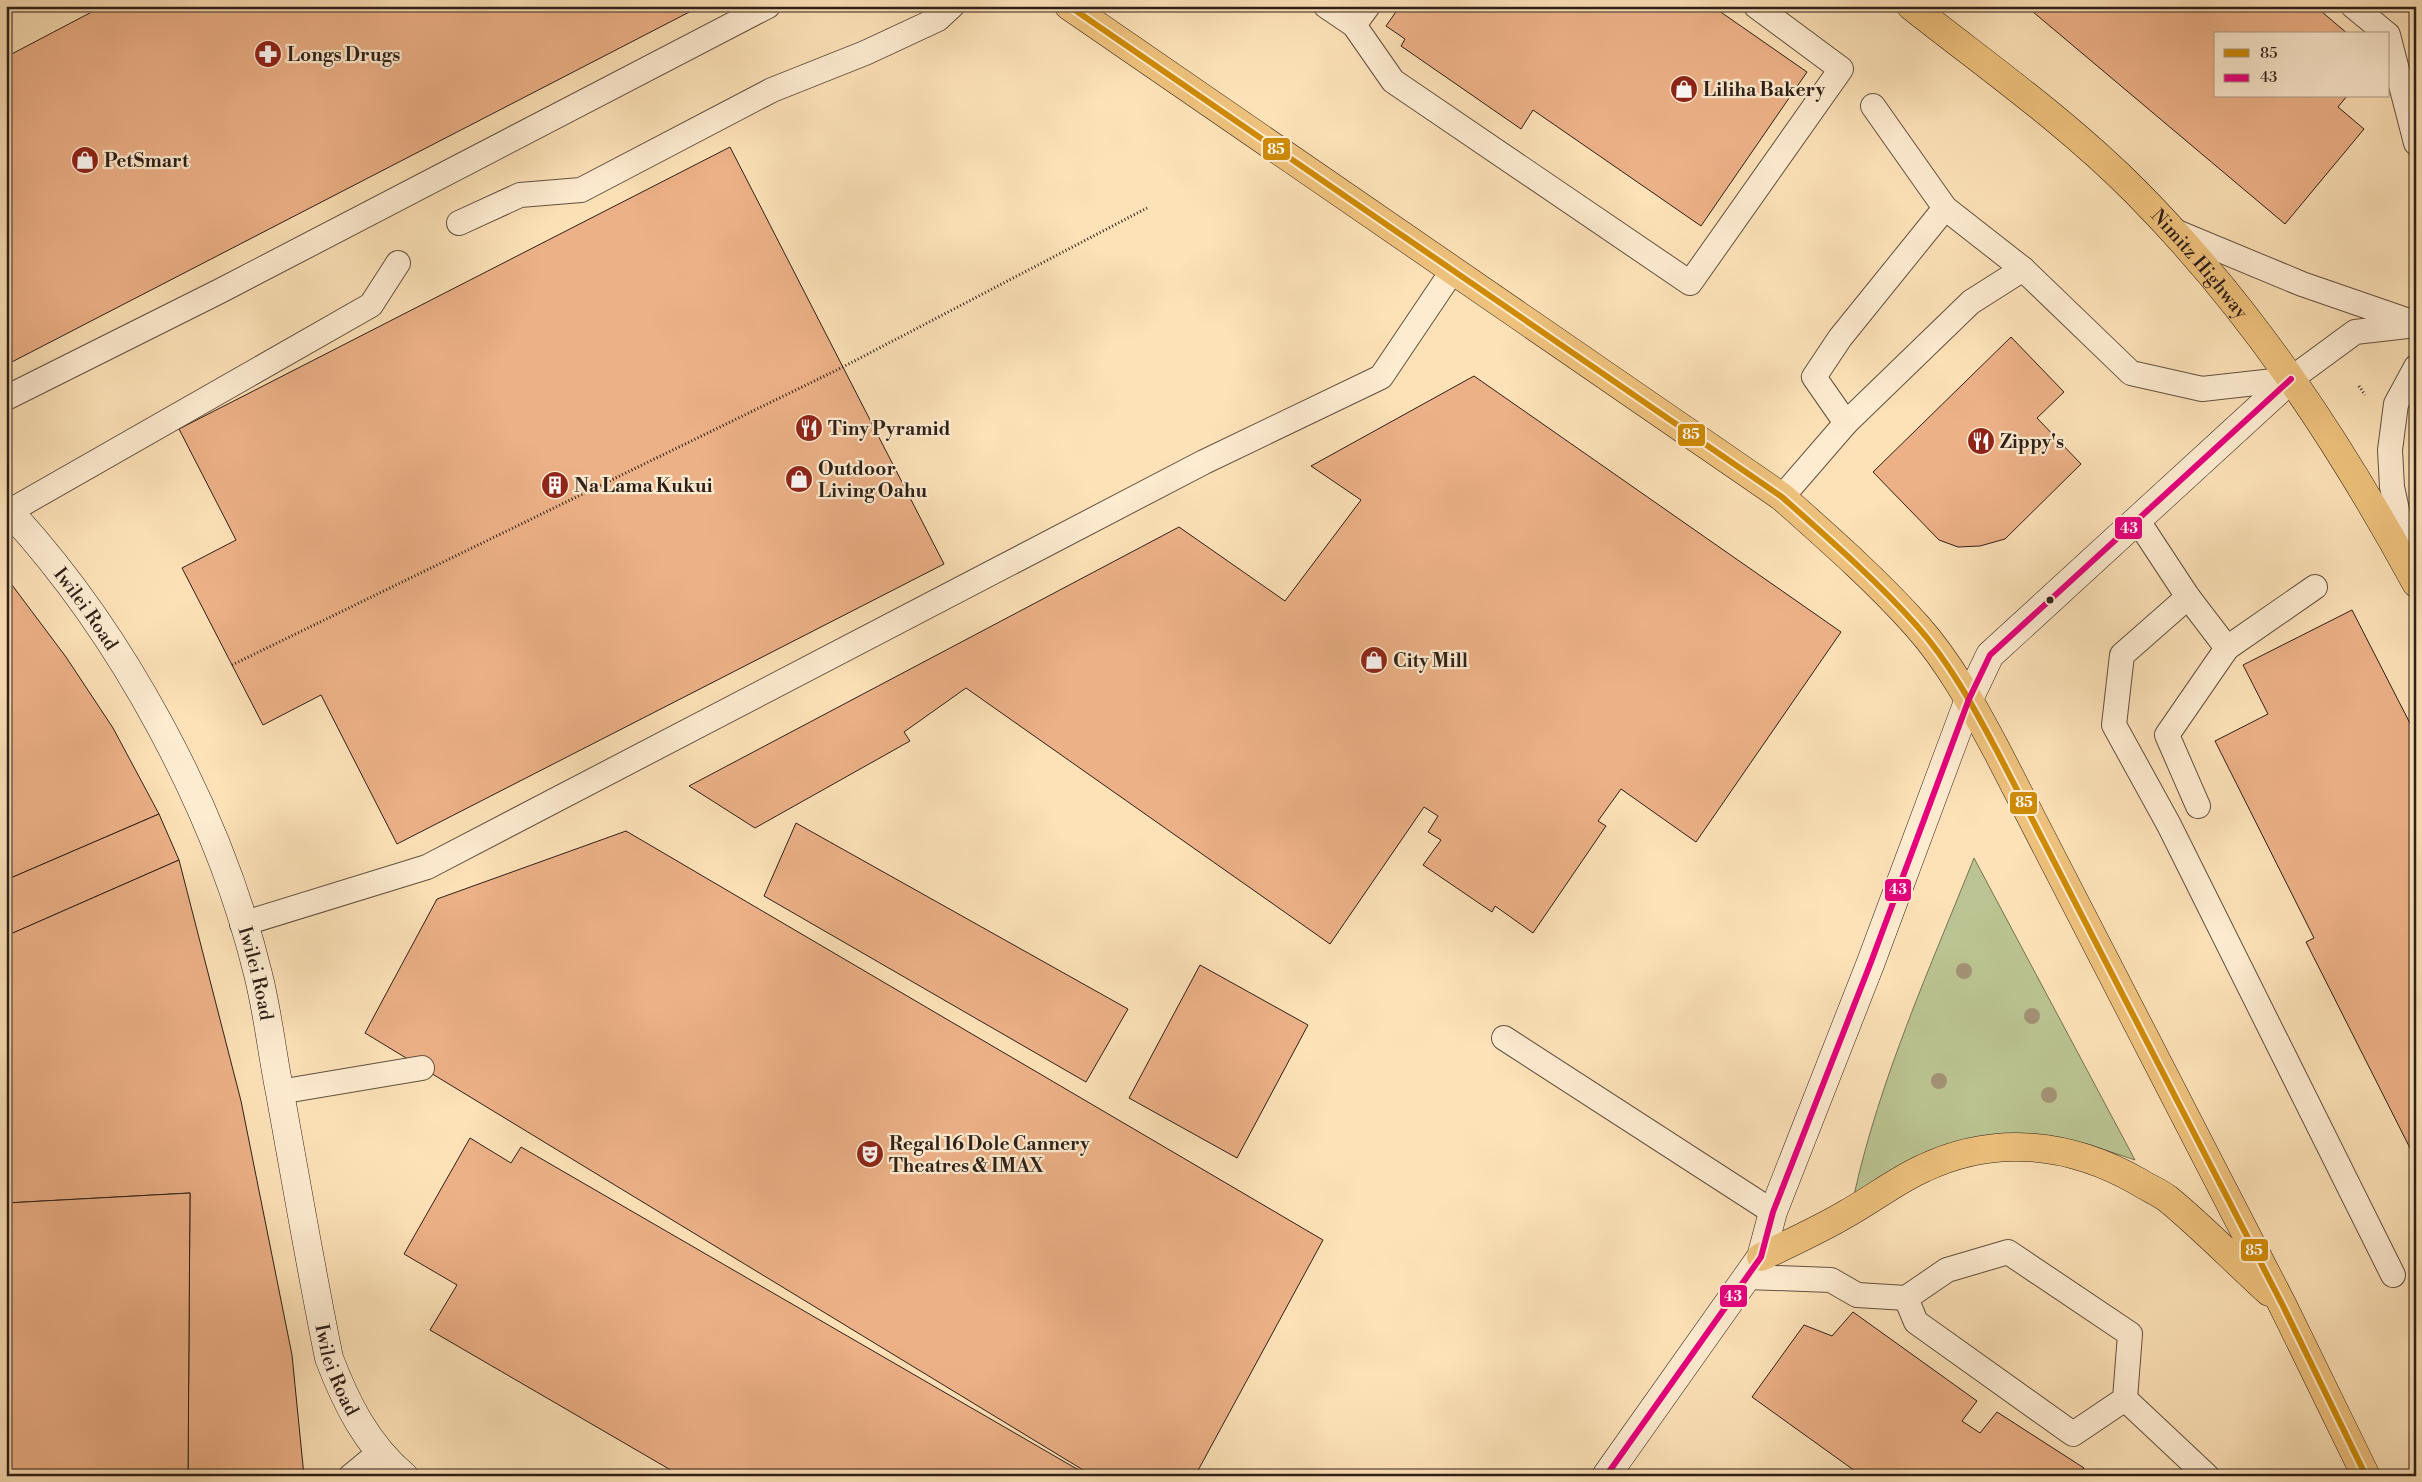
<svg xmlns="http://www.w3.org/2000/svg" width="2422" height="1482" viewBox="0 0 2422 1482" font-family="'Libre Bodoni',serif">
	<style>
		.green { fill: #bbc492; stroke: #747255 }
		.building { fill: #edb187; stroke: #2d1f18 }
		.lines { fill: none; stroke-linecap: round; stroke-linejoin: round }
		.lane-casing { stroke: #615040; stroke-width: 26 }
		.secondary-casing { stroke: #2d1f18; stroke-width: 29 }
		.primary-casing { stroke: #2d1f18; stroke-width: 29 }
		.path { stroke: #2d1f18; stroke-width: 3; stroke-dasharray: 1 2.5; stroke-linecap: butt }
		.lane { stroke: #feecd1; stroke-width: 24 }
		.secondary { stroke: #feecd1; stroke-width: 28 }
		.primary { stroke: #eec17c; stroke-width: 28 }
		.bus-1-casing { stroke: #feecd1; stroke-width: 10 }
		.bus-2-casing { stroke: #feecd1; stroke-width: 10 }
		.bus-1 { stroke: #cf8b05; stroke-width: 6 }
		.bus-2 { stroke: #e5007d; stroke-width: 6 }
		.tree { fill: #a29274 }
		.bus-dot { fill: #2d1f18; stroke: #feecd1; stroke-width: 2 }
		.labels { text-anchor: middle; stroke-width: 4.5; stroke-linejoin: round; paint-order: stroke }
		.poi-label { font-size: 19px; font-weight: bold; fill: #2d1f18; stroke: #feecd1; text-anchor: start }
		.street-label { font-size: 19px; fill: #2d1f18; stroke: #feecd1 }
		.line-badge { stroke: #feecd1; stroke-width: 2 }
		.badge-label { font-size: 14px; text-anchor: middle; font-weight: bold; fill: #fff }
	</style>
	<rect width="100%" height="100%" fill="#fde2b8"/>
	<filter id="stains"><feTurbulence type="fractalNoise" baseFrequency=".004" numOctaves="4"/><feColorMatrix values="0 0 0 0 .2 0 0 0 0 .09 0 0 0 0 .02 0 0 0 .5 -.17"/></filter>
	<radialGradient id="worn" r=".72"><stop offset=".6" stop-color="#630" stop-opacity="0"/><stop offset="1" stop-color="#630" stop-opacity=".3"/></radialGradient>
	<path class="green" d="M1974 858 2135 1160 2087 1144 2059 1138 1920 1156 1898 1166 1854 1195C1880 1078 1930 968 1974 858Z"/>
	<g class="building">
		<polygon points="103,6 701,6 6,365 6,57"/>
		<polygon points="1400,6 1712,6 1807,72 1701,226 1533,110 1521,129 1401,46 1405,39 1386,26"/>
		<polygon points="2026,6 2315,6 2348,34 2216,34 2216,96 2347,96 2338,107 2364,129 2285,224"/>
		<polygon points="730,147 944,564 397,844 321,695 263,725 182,568 236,540 179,429"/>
		<polygon points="2011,337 2064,392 2037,418 2081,464 2005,539 1980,546 1958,547 1939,540 1873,472"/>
		<polygon points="1474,376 1841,632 1696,842 1621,789 1598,821 1606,826 1533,933 1495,906 1492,912 1423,865 1441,840 1428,832 1438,816 1424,807 1330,944 966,688 904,732 910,741 755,828 689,786 1179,527 1285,601 1361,500 1311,466"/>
		<polygon points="6,577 66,657 113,728 159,814 6,880"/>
		<polygon points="2352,610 2416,735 2416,1160 2306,942 2314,938 2215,741 2268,714 2243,665"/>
		<polygon points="159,814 179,860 6,936 6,880"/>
		<polygon points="796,823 1128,1009 1086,1082 764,896"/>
		<polygon points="626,831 1323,1240 1195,1476 1093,1476 365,1033 437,899"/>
		<polygon points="179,860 241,1101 292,1355 304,1476 188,1476 190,1193 6,1203 6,936"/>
		<polygon points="1200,965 1308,1025 1237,1158 1129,1098"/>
		<polygon points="470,1138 511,1163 521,1147 1089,1476 681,1476 430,1330 457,1285 404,1254"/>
		<polygon points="190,1193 188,1476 6,1476 6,1203"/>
		<polygon points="1853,1312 1977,1401 1962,1421 1980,1433 1997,1412 2084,1468 2078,1476 1862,1476 1752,1397 1804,1325 1832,1336"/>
	</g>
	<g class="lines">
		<g class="lane-casing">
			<g id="lane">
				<polyline points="1326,6 1354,25"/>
				<polyline points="1368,6 1354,25 1393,81 1690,283 1841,69 1756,6"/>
				<polyline points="2353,6 2387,34"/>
				<polyline points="2388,35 2416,143"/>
				<polyline points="1873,106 1945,208 2023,269 2131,373 2202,389 2291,379 2355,332 2416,325"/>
				<polyline points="459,223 520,195 581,190 772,90 865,53 938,19 952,6"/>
				<polyline points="2172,230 2302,284 2412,322"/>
				<polyline points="6,398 220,291 768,6"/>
				<polyline points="1846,423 1814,377 1840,338 1945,208"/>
				<polyline points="1782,497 1846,423 1971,302 2023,269"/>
				<polyline points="10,511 371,305 398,263"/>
				<polyline points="2138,521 2188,597 2227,648 2315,587"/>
				<polyline points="2408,560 2392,487 2390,450 2396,404 2416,367"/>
				<polyline points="2188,597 2122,655 2114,725 2169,825 2393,1275"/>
				<polyline points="2198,806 2167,735 2227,648"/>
				<polyline points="242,924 427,867 1204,462 1381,377 1453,270"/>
				<polyline points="1504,1038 1773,1212"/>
				<polyline points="279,1092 422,1068"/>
				<polygon points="2008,1252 2130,1334 2125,1399 2073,1434 1916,1322 1906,1298 1947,1270"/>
				<polyline points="1747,1277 1831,1280 1857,1295 1906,1298"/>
				<polyline points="2125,1399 2207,1476"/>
				<polyline points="351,1476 380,1452"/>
			</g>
		</g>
		<g class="secondary-casing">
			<g id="secondary">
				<path id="s1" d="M6 508C121 631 218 810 258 974 268 1013 272 1054 280 1093 296 1181 311 1270 329 1358 346 1403 367 1445 404 1476"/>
				<polyline points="1606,1476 1761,1257 1773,1212 1871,962 1969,699 1990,655 2291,379"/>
			</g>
		</g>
		<g class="primary-casing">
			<g id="primary">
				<path d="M1069 6 1782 497C1828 538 1876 580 1917 626 1950 663 1974 708 1997 751L2282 1304 2366 1476"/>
				<path id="s2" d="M1911 6C1987 66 2068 123 2136 192 2251 308 2338 440 2416 583"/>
				<path d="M1761 1257C1790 1243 1819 1230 1846 1214 1873 1199 1897 1180 1924 1168 1996 1134 2071 1143 2139 1182 2148 1188 2159 1192 2168 1199 2203 1228 2235 1261 2269 1292"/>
			</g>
		</g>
		<g class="path">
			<polyline points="2359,386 2365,395"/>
			<polyline points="232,665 843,367 1147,208"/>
		</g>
		<use href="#lane" class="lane"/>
		<use href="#secondary" class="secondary"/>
		<use href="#primary" class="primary"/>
		<g class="bus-1-casing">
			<path id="bus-1" d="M1069 6 1782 497C1828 538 1876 580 1917 626 1950 663 1974 708 1997 751L2282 1304 2366 1476"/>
		</g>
		<g class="bus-2-casing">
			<polyline id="bus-2" points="1606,1476 1761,1257 1773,1212 1871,962 1969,699 1990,655 2291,379"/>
		</g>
		<use href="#bus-1" class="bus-1"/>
		<use href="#bus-2" class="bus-2"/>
	</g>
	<g class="tree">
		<circle cx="1964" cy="971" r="8"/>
		<circle cx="2032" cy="1016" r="8"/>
		<circle cx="1939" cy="1081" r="8"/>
		<circle cx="2049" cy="1095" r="8"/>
	</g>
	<defs>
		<g id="pharmacy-disc" transform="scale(1.4375)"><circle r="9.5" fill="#8f2418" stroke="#feecd1"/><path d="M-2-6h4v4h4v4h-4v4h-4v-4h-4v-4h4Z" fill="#fff"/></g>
		<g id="shop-disc" transform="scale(1.4375)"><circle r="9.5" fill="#8f2418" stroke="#feecd1"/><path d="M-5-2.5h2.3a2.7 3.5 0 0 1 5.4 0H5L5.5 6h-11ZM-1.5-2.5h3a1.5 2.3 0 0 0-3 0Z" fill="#fff"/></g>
		<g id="restaurant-disc" transform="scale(1.4375)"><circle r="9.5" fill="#8f2418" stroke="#feecd1"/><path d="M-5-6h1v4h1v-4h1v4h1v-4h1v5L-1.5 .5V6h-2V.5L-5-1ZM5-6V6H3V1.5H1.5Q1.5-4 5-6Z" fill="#fff"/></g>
		<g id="building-disc" transform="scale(1.4375)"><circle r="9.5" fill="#8f2418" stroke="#feecd1"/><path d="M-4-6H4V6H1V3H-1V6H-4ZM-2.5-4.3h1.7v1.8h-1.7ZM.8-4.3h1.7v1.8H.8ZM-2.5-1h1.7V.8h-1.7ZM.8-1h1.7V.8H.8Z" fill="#fff"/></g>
		<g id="theatre-disc" transform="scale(1.4375)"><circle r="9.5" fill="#8f2418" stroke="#feecd1"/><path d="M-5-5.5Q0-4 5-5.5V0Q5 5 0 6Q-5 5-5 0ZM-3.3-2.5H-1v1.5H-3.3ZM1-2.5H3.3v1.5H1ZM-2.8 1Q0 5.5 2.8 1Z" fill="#fff"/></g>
	</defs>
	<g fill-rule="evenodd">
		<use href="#pharmacy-disc" x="268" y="54"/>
		<use href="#shop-disc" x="1684" y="89"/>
		<use href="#shop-disc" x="85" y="160"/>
		<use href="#restaurant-disc" x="809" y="428"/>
		<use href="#restaurant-disc" x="1981" y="441"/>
		<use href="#shop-disc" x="799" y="479"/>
		<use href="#building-disc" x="555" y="485"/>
		<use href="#shop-disc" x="1374" y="660"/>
		<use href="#theatre-disc" x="870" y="1154"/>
	</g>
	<circle class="bus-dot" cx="2050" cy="600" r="4.5"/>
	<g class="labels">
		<g class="poi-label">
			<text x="287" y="61">Longs Drugs</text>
			<text x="1703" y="96">Liliha Bakery</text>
			<text x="104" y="167">PetSmart</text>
			<text x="828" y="435">Tiny Pyramid</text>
			<text x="2000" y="448">Zippy's</text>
			<text x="818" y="475">Outdoor<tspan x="818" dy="22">Living Oahu</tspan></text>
			<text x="574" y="492">Na Lama Kukui</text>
			<text x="1393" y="667">City Mill</text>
			<text x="889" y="1150">Regal 16 Dole Cannery<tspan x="889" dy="22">Theatres &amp; IMAX</tspan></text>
		</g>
		<g class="street-label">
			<text dy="7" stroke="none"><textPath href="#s2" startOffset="388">Nimitz Highway</textPath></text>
			<text dy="7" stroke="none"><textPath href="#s1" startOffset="129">Iwilei Road</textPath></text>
			<text dy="7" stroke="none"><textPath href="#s1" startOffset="534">Iwilei Road</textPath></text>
			<text dy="7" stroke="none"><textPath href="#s1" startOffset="939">Iwilei Road</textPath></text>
		</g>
	</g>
	<g class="line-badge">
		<rect x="1262" y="137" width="29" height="24" rx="5" fill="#cf8b05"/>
		<rect x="1677" y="423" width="29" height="24" rx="5" fill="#cf8b05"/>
		<rect x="2114" y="516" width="29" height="24" rx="5" fill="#e5007d"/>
		<rect x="2009" y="791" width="29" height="24" rx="5" fill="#cf8b05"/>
		<rect x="1884" y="878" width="28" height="24" rx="5" fill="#e5007d"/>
		<rect x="2240" y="1238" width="29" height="24" rx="5" fill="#cf8b05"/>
		<rect x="1719" y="1284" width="29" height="24" rx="5" fill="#e5007d"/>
	</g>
	<g class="badge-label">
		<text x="1276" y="154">85</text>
		<text x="1691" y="439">85</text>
		<text x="2129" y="533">43</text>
		<text x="2024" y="807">85</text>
		<text x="1898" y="894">43</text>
		<text x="2254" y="1255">85</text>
		<text x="1733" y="1301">43</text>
	</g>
	<rect width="2422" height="1482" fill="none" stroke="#fde2b8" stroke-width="25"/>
	<rect x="8" y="8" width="2407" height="1467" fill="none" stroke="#2d1f18" stroke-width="2.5"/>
	<rect x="12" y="12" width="2397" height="1457" fill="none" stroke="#2d1f18"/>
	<rect x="2214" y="32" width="175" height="65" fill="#feecd1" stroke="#aa9a87"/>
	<rect x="2224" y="49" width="25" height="8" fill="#cf8b05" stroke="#aa9a87"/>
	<text x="2260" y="58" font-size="15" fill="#2d1f18">85</text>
	<rect x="2224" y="74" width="25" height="8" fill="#e5007d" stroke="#aa9a87"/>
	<text x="2260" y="82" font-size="15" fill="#2d1f18">43</text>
	<rect width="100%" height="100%" filter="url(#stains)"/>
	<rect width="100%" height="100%" fill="url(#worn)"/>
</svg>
